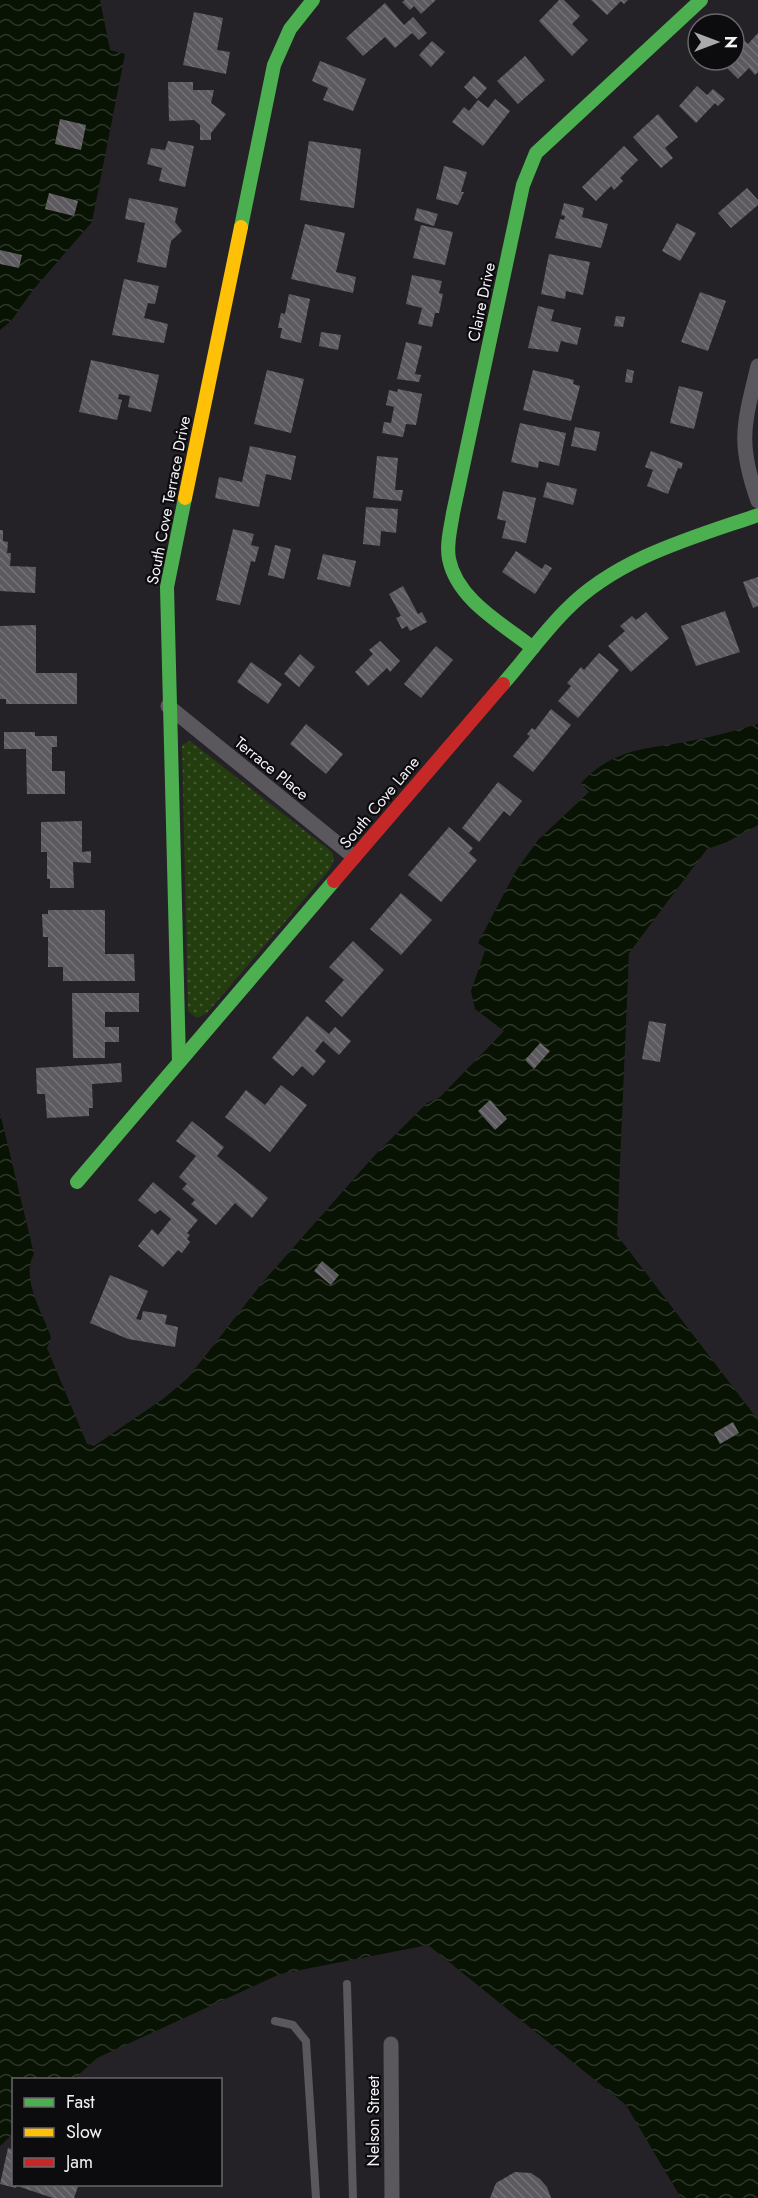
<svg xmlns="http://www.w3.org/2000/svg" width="758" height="2198" viewBox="0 0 758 2198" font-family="Jost,sans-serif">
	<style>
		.grass { fill: url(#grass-dots) }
		.water { fill: url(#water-waves) }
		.building { fill: url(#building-back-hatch) }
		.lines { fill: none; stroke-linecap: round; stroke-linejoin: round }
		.lane { stroke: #5a585c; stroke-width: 8 }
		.street { stroke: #5a585c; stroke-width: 15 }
		.fast { stroke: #4caf50; stroke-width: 14 }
		.slow { stroke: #ffc107; stroke-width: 14 }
		.jam { stroke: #c62828; stroke-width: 14 }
		.labels { text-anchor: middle; stroke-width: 4.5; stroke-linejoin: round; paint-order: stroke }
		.street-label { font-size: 16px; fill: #f4f2f7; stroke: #0c0b0e }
	</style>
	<defs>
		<pattern id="grass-dots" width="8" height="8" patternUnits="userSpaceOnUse" patternTransform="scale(1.5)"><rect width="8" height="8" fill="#233d0f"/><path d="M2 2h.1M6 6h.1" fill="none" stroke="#445a33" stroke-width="1.8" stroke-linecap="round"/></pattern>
		<pattern id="water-waves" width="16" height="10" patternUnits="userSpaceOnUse" patternTransform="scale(1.5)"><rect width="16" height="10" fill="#081303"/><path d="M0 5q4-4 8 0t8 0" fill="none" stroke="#2d3628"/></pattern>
		<pattern id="building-back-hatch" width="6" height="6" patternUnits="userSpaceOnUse" patternTransform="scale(1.5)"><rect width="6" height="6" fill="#5c5a5e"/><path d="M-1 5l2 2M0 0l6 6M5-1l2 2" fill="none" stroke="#747276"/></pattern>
	</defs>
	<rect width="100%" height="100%" fill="#242226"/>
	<polygon class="grass" points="190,741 332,852 334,859 330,869 207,1013 197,1018 188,1011 182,745"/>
	<g class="water">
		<polygon points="0,0 100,0 110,50 125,54 92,222 33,290 11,321 0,330"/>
		<path d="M758 724V825L727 842 707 849 629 953 617 1235 758 1420V2198H681L626 2105 428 1945 280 1974 97 2058 74 2079 14 2080 13 2134 0 2146V1113L34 1254C20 1277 43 1314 51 1337L47 1348 87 1444 94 1446 163 1399 188 1378 262 1283 374 1156 427 1103 440 1097 504 1031 475 1009 471 991 486 948 478 943 516 871 538 840 589 792 581 783C616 746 648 750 695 740 716 736 737 730 758 724Z"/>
	</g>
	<g class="building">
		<polygon points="405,0 436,0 421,14 414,6 410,10 402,2"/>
		<polygon points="559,0 564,0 580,16 572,24 588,40 572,56 539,21"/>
		<polygon points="591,0 628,0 624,4 621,1 607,15"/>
		<polygon points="385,3 404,25 413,17 427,33 419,40 412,33 395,48 385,37 363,56 346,38"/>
		<polygon points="194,12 223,18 217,50 230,52 226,74 183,65"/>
		<polygon points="758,33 758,72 755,75 749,68 738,79 719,60 734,60 734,38 738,34 748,44"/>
		<polygon points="432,41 445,52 431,67 419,55"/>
		<polygon points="525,56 545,80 518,104 497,81"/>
		<polygon points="320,61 366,79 353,111 323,100 328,88 312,81"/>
		<polygon points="474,76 487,88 477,99 464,87"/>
		<polygon points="168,82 193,82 193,90 214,90 211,103 226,114 211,133 211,140 200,140 200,125 194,120 169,121"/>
		<polygon points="697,86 707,95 713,89 725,99 718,106 715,103 696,123 679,106"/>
		<polygon points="495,99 510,111 483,146 452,122 464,107 469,111 478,100 488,108"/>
		<polygon points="658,114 678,137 665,148 673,158 661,168 633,137"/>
		<polygon points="60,119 86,125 81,150 55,144"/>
		<polygon points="168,141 194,146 185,187 159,181 162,168 147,164 151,148 165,150"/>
		<polygon points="309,141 361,149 354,208 300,200"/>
		<polygon points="624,146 638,160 620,178 623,181 614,190 611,186 596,201 582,187"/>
		<polygon points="444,166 467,172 461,192 464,192 458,205 436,199"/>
		<polygon points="747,188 758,200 758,205 731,228 718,213"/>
		<polygon points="49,193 78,201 74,216 45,209"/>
		<polygon points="129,198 178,208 175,222 182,231 171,241 166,268 137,262 145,223 125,219"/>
		<polygon points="564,203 584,208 582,217 608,224 601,248 555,238 560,219 564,220 565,216 561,215"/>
		<polygon points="417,208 438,214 434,226 414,220"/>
		<polygon points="677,223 696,233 680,261 662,251"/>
		<polygon points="305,224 345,233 336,272 356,277 353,293 291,279"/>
		<polygon points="421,225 453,232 445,265 413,258"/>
		<polygon points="0,250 22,255 19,268 0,264"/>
		<polygon points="549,254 590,262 583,295 566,291 565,299 541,294"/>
		<polygon points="412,275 442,281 439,293 443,294 439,313 435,313 432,327 418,324 422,308 406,304"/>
		<polygon points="124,279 159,286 155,304 148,303 144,318 168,324 164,343 112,335"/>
		<polygon points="700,292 726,301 708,351 681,342"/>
		<polygon points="289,294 310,299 301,343 280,338 282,328 278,328 281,313 285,314"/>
		<polygon points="538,306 554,310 551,321 581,328 577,345 561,341 558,352 528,348"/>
		<polygon points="616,316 625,317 623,327 614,326"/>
		<polygon points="321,332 341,335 338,350 319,346"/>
		<polygon points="406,342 422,346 415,374 421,375 419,382 397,379"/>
		<polygon points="91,360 159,375 151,412 128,407 130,396 119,394 118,399 122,400 117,420 79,412"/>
		<polygon points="627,369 634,371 632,383 625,382"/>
		<polygon points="267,370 304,379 291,433 254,424"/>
		<polygon points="533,370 574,380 573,384 580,386 571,421 523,410"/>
		<polygon points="679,386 703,392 694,429 670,423"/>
		<polygon points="398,389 422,394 416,425 406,424 403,437 382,433 384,422 391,423 394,407 386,405 389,390 397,392"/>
		<polygon points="520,423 566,433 559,466 539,461 538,468 511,462"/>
		<polygon points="575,427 600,432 596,451 571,446"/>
		<polygon points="250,446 296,456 291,480 266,474 259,507 215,498 219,477 242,482"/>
		<polygon points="651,451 683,463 681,469 678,468 668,494 647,486 653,470 645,467"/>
		<polygon points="377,456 398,458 395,490 403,490 401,501 373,498"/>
		<polygon points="547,482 577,489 573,505 543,497"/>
		<polygon points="503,491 536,498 526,543 502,538 506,521 497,519"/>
		<polygon points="366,507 398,509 396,533 381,531 380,546 363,544"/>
		<polygon points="233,529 254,534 251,545 259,547 255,562 251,561 240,605 216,600"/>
		<polygon points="0,530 3,530 3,541 8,542 7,553 11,553 10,566 36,567 35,593 0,591"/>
		<polygon points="275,545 291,549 284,579 268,575"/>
		<polygon points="516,551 542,569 545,564 552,568 535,594 502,572"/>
		<polygon points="323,554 356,561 350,587 317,579"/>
		<polygon points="758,577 758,606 753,608 743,582"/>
		<polygon points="403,586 418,614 422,612 427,622 410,631 407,626 402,629 396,618 401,616 389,594"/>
		<polygon points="725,611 740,652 696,666 681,626"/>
		<polygon points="646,612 669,638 631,672 608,646 625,631 620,626 632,616 636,620"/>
		<polygon points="36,625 36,673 77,673 77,704 6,704 6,699 0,699 0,626"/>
		<polygon points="380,641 400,661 390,672 387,668 368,686 355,672 373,654 369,650"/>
		<polygon points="436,646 453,660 421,698 404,684"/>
		<polygon points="599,653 619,670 578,718 558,701 571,686 567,683 581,667 584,670"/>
		<polygon points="300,654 315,667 299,687 284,674"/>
		<polygon points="251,662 282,684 268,704 237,682"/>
		<polygon points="551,709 571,725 533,772 513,756 530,736 527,734 532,728 535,730"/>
		<polygon points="306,724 343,754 326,774 290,744"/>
		<polygon points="4,732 35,732 35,736 57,736 57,747 52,747 52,771 65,771 65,794 27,794 26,749 4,749"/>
		<polygon points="498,782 522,801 510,816 504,811 479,842 462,828"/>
		<polygon points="82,821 82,852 91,851 91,863 73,862 74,888 50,888 50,879 47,879 47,852 41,852 41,822"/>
		<polygon points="449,827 473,848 469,853 477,860 441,902 408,875"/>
		<polygon points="401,893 432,920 401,955 370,929"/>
		<polygon points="48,910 105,910 105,954 134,954 135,981 63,981 63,967 48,967 48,937 43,937 42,914 48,914"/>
		<polygon points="353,941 384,970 342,1017 325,1001 344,980 329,967"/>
		<polygon points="72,993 139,993 139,1012 105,1012 105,1027 119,1027 119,1042 105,1042 105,1058 73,1058"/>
		<polygon points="307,1016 329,1034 335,1027 351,1041 339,1055 323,1041 315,1051 326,1061 313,1076 302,1066 293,1076 272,1058"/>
		<polygon points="649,1021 666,1024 660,1062 642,1059"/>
		<polygon points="540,1043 550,1051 534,1069 525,1060"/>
		<polygon points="121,1063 122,1082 92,1084 93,1108 89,1108 89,1116 47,1118 45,1094 37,1094 36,1068"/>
		<polygon points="281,1085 307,1105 270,1152 225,1117 246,1090 265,1105"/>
		<polygon points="490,1100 507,1119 495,1130 478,1111"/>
		<polygon points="192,1121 224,1147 217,1156 268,1198 252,1218 235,1203 216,1225 191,1204 195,1200 182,1189 187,1184 179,1177 196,1156 176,1141"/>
		<polygon points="153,1182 198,1220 187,1233 190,1235 187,1239 190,1242 182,1253 178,1250 163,1267 138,1246 152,1229 158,1235 171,1219 160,1210 155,1214 138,1200"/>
		<polygon points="322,1261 339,1275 331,1285 314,1271"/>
		<polygon points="110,1275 148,1291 136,1319 141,1320 143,1311 167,1315 165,1324 178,1327 175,1347 128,1339 90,1323"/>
		<polygon points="733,1422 739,1433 720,1444 714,1433"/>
		<polygon points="8,2148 14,2150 14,2184 17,2184 16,2188 0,2184"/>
		<polygon points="515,2172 531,2173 540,2179 547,2187 551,2198 490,2198 496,2183"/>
		<polygon points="21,2184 79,2184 74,2198 53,2198 20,2187"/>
	</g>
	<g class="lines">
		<g class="lane">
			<polyline points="347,1984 353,2198"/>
			<polyline points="275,2021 293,2025 306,2041 316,2198"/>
		</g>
		<g class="street">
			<path d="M758 366C744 424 737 442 758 501"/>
			<polyline points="168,706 354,857"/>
			<polyline points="391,2044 392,2198"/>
		</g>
		<g class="fast">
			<polyline points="241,227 274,65 290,29 313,0"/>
			<path d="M533 648C503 624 457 600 449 559 446 544 451 527 453 513L523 185 536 153 701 0"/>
			<path d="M503 684C524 660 543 633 566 610 617 558 691 538 758 515"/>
			<polyline points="179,1062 167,587 185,498"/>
			<polyline points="77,1182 334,881"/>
		</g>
		<polyline class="slow" points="185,498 241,227"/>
		<polyline class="jam" points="334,881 503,684"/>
	</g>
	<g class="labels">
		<g class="street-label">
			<text transform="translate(481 302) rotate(-78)" y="6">Claire Drive</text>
			<text transform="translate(168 500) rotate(-79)" y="6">South Cove Terrace Drive</text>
			<text transform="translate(272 768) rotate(39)" y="6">Terrace Place</text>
			<text transform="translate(379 802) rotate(-50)" y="6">South Cove Lane</text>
			<text transform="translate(373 2121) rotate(-90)" y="6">Nelson Street</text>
		</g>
	</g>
	<rect x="12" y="2078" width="210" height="108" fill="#0c0b0e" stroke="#69676b" stroke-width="1.5"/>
	<rect x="24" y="2098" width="30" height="9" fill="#4caf50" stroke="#69676b" stroke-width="1.5"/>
	<text x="66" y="2108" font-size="18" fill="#f4f2f7">Fast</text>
	<rect x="24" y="2128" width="30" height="9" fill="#ffc107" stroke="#69676b" stroke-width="1.5"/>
	<text x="66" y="2138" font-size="18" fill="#f4f2f7">Slow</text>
	<rect x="24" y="2158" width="30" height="9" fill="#c62828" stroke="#69676b" stroke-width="1.5"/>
	<text x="66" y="2168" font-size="18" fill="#f4f2f7">Jam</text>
	<g transform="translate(716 42) rotate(90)"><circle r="28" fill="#0c0b0e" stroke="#69676b" stroke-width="1.5"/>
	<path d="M0-4.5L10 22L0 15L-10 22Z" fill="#aba9ae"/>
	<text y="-9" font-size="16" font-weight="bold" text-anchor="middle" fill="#f4f2f7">N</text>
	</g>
</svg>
